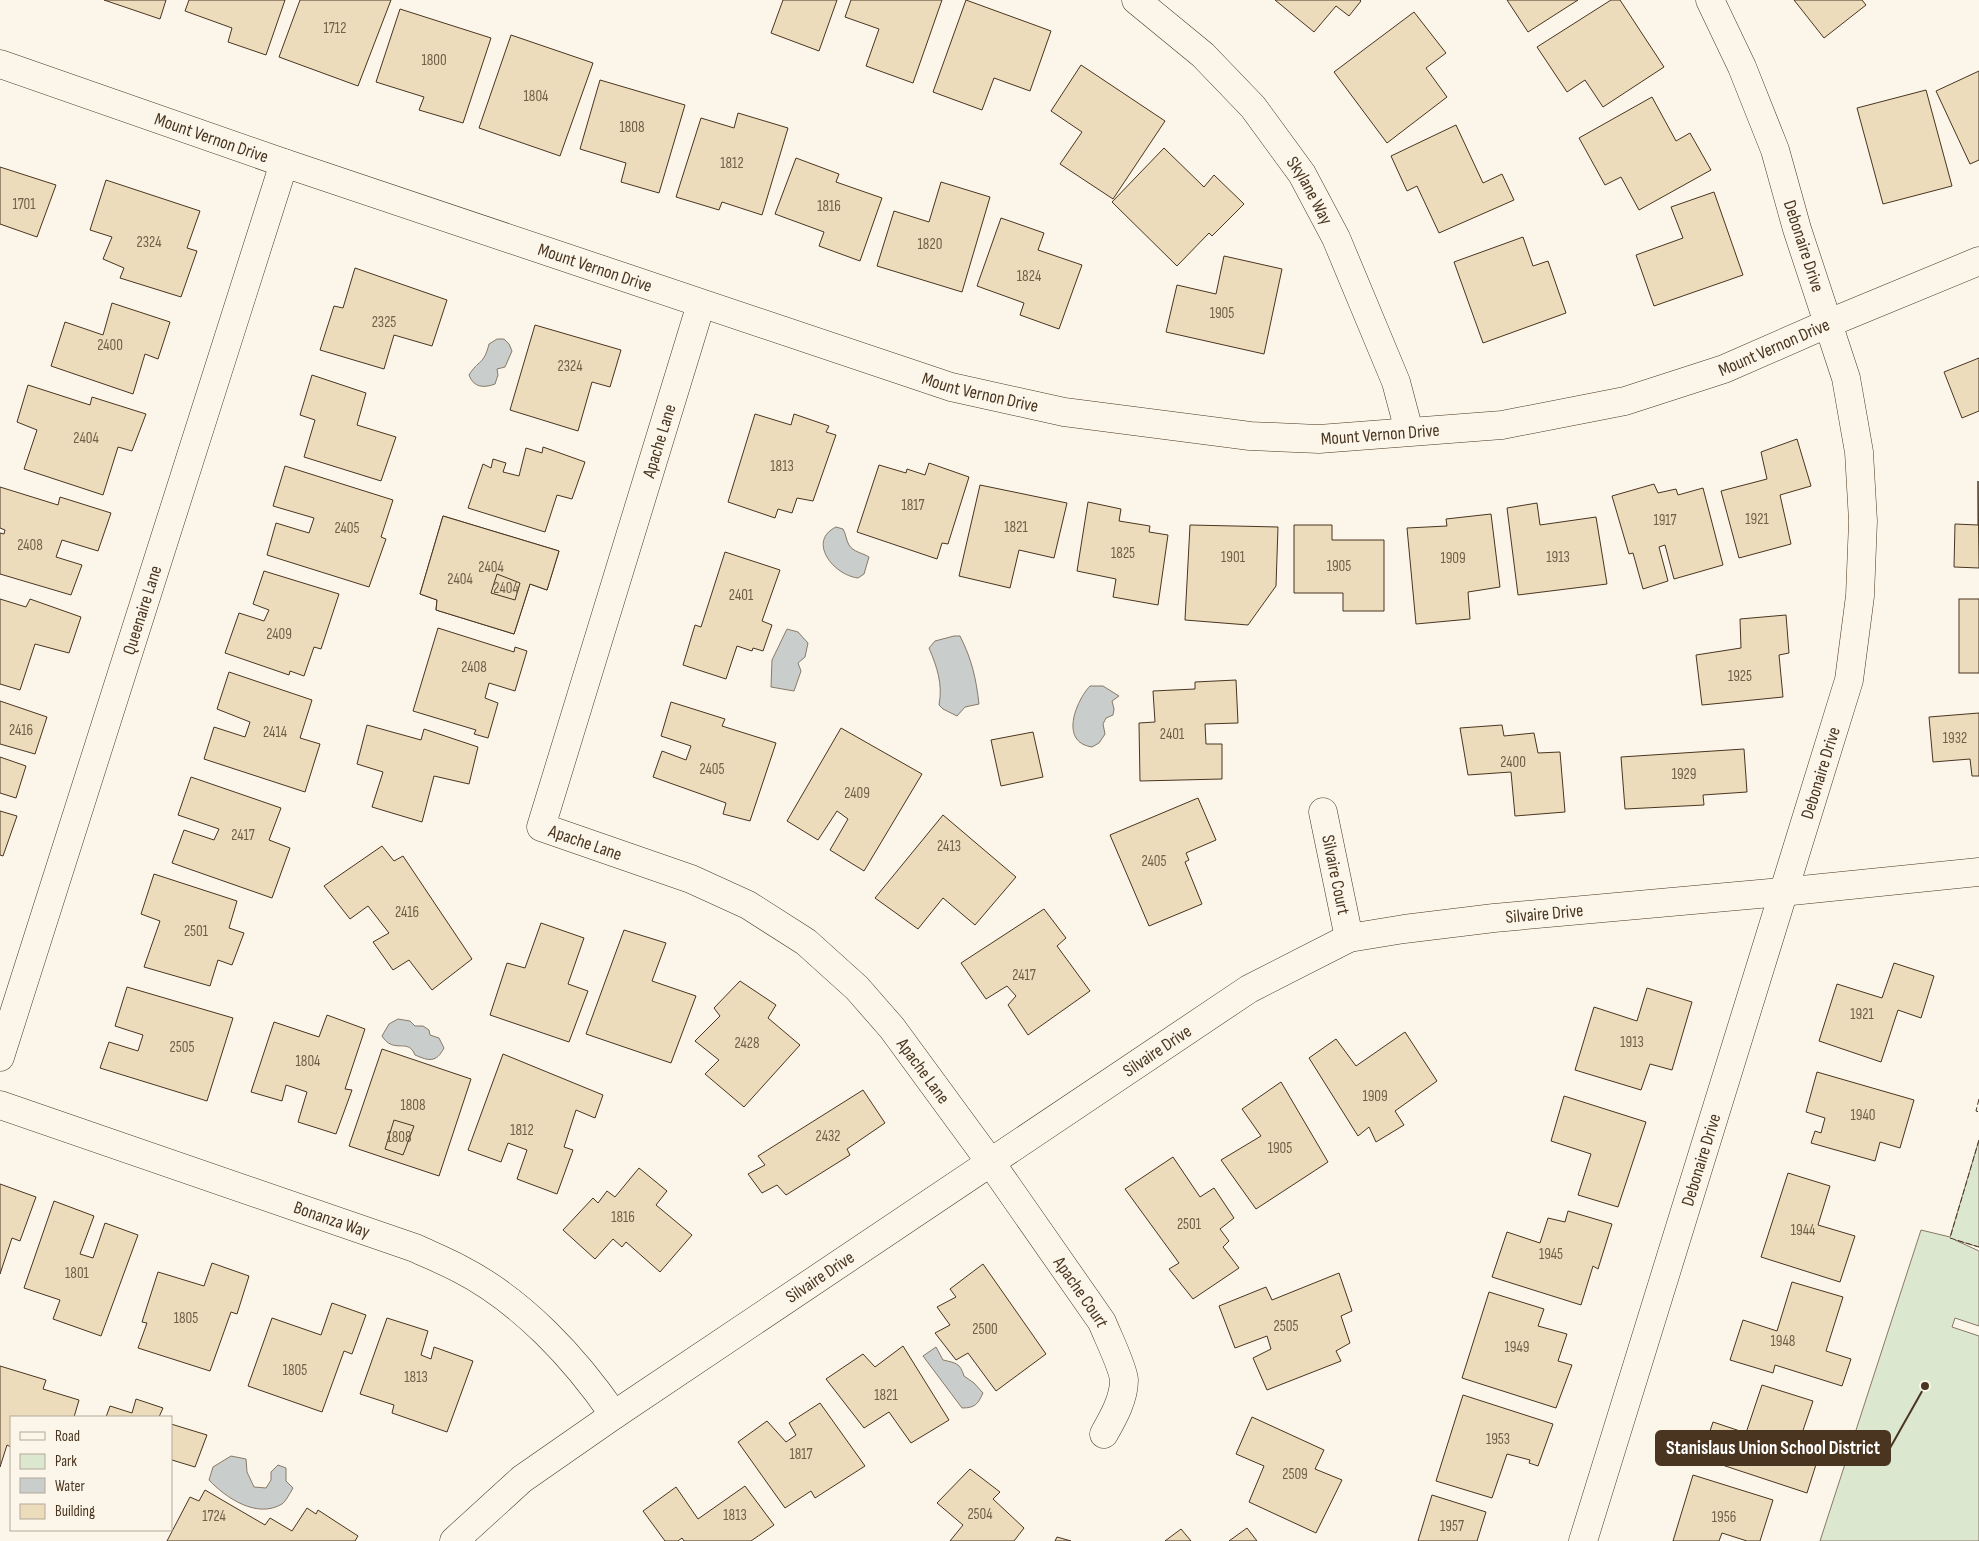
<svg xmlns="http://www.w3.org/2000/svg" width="1979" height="1541" viewBox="0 0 1979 1541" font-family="'Sofia Sans Condensed',sans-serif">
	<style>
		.green { fill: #dce7d0; stroke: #887966 }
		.water { fill: #c9cecd; stroke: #887966 }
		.building { fill: #ecdcbc; stroke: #4a3520; fill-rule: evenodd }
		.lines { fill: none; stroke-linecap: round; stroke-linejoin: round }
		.minor-casing { stroke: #4a3520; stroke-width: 29 }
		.minor { stroke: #fbf6e9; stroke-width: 28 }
		.fence { stroke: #4a3520; stroke-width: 1; stroke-dasharray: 6 2.5; stroke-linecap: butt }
		.labels { text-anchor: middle; stroke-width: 4; stroke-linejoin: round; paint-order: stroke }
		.number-label { font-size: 15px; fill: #725f47 }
		.street-label { font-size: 18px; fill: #4a3520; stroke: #fbf6e9 }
		.leader { fill: none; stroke: #4a3520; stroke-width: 2 }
		.callout-dot { fill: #4a3520; stroke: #fbf6e9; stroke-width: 2 }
		.callout { fill: #4a3520; stroke: #4a3520; stroke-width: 2 }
		.callout-label { font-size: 19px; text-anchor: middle; font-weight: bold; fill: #fff }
	</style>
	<rect width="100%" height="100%" fill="#fbf6e9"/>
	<polygon class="green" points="1979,1140 1979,1247 1955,1240 1979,1251 1979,1326 1955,1318 1952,1327 1979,1336 1979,1541 1820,1541 1921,1230 1950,1237"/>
	<g class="water">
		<path d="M497 339H504L509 344 512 351 505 367 497 369 498 375 495 384C484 388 474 388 469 375 478 360 484 365 489 344Z"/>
		<path d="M836 527 843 529C846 534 846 540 849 545 853 552 863 553 869 557L864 574 858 578C833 575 807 541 836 527Z"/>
		<polygon points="787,629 798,632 808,643 805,657 798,663 801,671 794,691 771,687 772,660"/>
		<path d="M954 636H960C972 660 976 678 979 704L965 707 957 716 943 709 939 705C943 684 937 667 929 648L935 641Z"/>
		<path d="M1090 686H1103L1119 696 1112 701 1114 709 1113 715 1106 718 1103 724 1105 734 1099 743 1092 747C1059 742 1076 701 1090 686Z"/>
		<path d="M398 1019 410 1021 415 1026H423L429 1030 430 1035 439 1038 444 1048C436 1063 429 1061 415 1055 408 1037 394 1055 382 1036L389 1024Z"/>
		<path d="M936 1347 943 1360C956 1363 960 1363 964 1376L974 1383 983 1393C978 1404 975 1408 962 1408L923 1356Z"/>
		<path d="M231 1456 246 1459 247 1472 254 1487 266 1488 271 1480V1472L278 1465 286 1468V1481L293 1488C290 1493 286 1501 282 1504 257 1519 226 1498 209 1480L213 1467Z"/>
	</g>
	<g class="building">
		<polygon points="104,0 166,0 160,19"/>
		<polygon points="189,0 285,0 266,55 228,42 232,28 185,11"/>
		<polygon points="300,0 391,0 358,86 279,57"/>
		<polygon points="783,0 837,0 819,51 771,33"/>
		<polygon points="851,0 942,0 913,83 866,66 879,29 845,17"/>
		<polygon points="966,0 1051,31 1030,91 994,78 982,110 933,92"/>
		<polygon points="1275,0 1360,0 1361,1 1349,16 1336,6 1314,32"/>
		<polygon points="1507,0 1578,0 1528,32"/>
		<polygon points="1611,0 1620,0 1664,67 1603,107 1585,80 1567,92 1537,47"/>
		<polygon points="1794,0 1862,0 1866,5 1824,38"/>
		<polygon points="400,9 491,38 463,123 419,110 424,97 376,82"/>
		<polygon points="1414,12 1446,53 1426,68 1447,97 1387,143 1334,72"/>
		<polygon points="511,35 593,63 560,156 479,128"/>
		<polygon points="1081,65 1165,121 1113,199 1060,164 1082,132 1051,111"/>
		<polygon points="1979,71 1979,160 1970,164 1936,91"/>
		<polygon points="600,80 685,105 659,193 621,182 626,163 580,149"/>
		<polygon points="1926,90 1952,186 1883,204 1857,108"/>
		<polygon points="1652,97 1676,141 1690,133 1711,170 1639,210 1621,177 1605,185 1579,138"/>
		<polygon points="738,113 788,128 762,215 722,202 719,210 676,197 701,118 734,128"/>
		<polygon points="1456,125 1483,183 1502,174 1514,200 1439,233 1417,186 1407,191 1391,156"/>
		<polygon points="1164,148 1204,187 1214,175 1244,204 1212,236 1209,233 1177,266 1112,202"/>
		<polygon points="796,158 839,174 836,182 882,198 860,261 819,246 824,232 775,214"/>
		<polygon points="0,167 56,185 37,237 0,224"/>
		<polygon points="106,180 200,211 187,248 197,251 181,297 120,278 124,268 103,259 112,237 90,230"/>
		<polygon points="941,182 990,197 962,292 877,266 894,211 929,222"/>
		<polygon points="1714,192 1743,275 1654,306 1636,255 1683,238 1671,207"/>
		<polygon points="1001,218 1044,233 1038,250 1082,265 1059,329 1020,315 1024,303 977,286"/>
		<polygon points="1523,237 1533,266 1548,261 1566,313 1483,343 1454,262"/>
		<polygon points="1224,256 1282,269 1264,354 1166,332 1177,285 1216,294"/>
		<polygon points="355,268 447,300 432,346 394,335 384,369 320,350 334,306 343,308"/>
		<polygon points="112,303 170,322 158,359 145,354 133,394 51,366 65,322 103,335"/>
		<polygon points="535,325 621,350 610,387 592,382 578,431 510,410"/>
		<polygon points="1979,358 1979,411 1962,418 1944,372"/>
		<polygon points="312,375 366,393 357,425 396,437 381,481 304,457 315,420 300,415"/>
		<polygon points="28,385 90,405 92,397 146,414 132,451 118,447 103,495 24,469 37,430 17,422"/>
		<polygon points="755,414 791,425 794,414 829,426 826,432 836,435 813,501 797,498 792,513 778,509 775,518 728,502"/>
		<polygon points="1797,439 1811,486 1780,495 1791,544 1739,558 1721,491 1767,479 1761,452"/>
		<polygon points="543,447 585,462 572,499 557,495 545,532 468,508 483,464 491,468 493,459 506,463 503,472 519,476 526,448 542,453"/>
		<polygon points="929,463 969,477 948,544 942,543 937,559 857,532 879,465 906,473 907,469 925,475"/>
		<polygon points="285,466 393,500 381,537 386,539 369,587 267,555 276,523 309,533 314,518 273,506"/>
		<polygon points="1978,481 1979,568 1954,567 1955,524 1978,525"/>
		<polygon points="1654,484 1658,493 1676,489 1678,495 1703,488 1723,565 1674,579 1665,545 1659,547 1668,581 1643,589 1633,553 1629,554 1612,496"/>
		<polygon points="980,485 1067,503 1054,558 1019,550 1010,588 959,576"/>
		<polygon points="0,487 58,505 60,497 111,513 98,551 62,540 56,557 82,565 71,595 0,574 0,533 4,534 5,530 0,528"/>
		<polygon points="1088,502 1121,509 1119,521 1150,526 1149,532 1168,535 1158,605 1113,597 1116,579 1077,571"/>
		<polygon points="1537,503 1540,525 1596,517 1607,584 1518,595 1507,508"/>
		<polygon points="1491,514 1500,587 1468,592 1470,619 1416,624 1407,528 1447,526 1446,519"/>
		<path d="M443 516 559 551 547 590 530 584 514 634 436 610 437 600 420 594ZM497 574 520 583 515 600 491 593Z"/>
		<polygon points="443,516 559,551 547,590 530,584 514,634 436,610 437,600 420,594"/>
		<polygon points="1190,525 1278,527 1276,586 1248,625 1185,620"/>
		<polygon points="1294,525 1332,525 1332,540 1384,540 1384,611 1343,611 1343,593 1294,593"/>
		<polygon points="725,552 780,570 762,621 772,625 763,651 753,648 752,651 737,646 726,679 683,665 695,625 701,627"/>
		<polygon points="264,571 339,594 321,649 314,647 304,676 290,671 289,675 225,653 239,613 264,621 269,610 253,604"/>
		<polygon points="497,574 520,583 515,600 491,593"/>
		<polygon points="0,599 26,607 30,599 81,617 69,653 35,644 20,690 0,684"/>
		<rect x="1959" y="599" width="20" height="74"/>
		<polygon points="1786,615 1789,653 1779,655 1783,697 1702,705 1696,655 1741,648 1740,619"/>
		<polygon points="438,628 514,652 515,647 527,651 515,691 489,683 485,698 498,703 488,738 474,734 476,730 413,711"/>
		<polygon points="229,672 312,700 300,738 320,744 305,792 204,759 214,727 245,737 250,722 217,709"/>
		<polygon points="1236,680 1238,723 1205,724 1206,744 1222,744 1222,779 1140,781 1139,723 1155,722 1153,691 1195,689 1195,682"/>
		<polygon points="0,701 47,717 35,754 0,744"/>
		<polygon points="671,702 725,719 722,726 776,743 750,821 723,814 726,803 653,777 662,751 686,760 691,746 661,736"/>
		<polygon points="1979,713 1979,776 1972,776 1970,759 1933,762 1929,717"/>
		<polygon points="367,725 421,740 424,729 478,747 469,784 434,776 422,822 372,807 383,772 357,764"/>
		<polygon points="1502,725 1504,736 1534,733 1538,753 1560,752 1565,812 1515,816 1511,772 1468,775 1460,728"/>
		<polygon points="841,728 922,774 864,871 830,850 848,819 837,811 818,840 787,821"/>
		<polygon points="1033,732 1043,777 1001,786 991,740"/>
		<polygon points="1744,749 1747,792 1703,795 1704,805 1625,809 1621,757"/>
		<polygon points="0,757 26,766 16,798 0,793"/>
		<polygon points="191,777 281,808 269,840 290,848 272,898 172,863 184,830 214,840 219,829 178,815"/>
		<polygon points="1198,798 1216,840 1186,853 1189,860 1185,862 1202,904 1149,926 1110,835"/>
		<polygon points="0,811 17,816 3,856 0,855"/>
		<polygon points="943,815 1016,877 975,925 943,898 918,929 875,898"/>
		<polygon points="382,846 394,861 403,856 472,959 432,990 409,960 393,970 373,942 389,933 368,906 350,919 324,886"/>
		<polygon points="154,874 237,901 229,928 244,933 232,965 218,960 210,986 144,967 160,921 141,914"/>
		<polygon points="1044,909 1066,938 1057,946 1090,991 1028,1035 1008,1005 1016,996 1007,986 986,999 961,963"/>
		<polygon points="541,923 584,938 568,984 588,991 569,1042 490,1015 507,963 525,968"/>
		<polygon points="624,930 666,943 652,981 696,996 671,1063 586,1034"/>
		<polygon points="1894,963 1934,976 1921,1018 1898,1010 1881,1062 1819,1041 1837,984 1882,998"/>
		<polygon points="740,981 776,1005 768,1018 800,1045 744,1107 705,1074 719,1060 695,1041 720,1016 714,1008"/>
		<polygon points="127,987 233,1018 207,1101 100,1068 109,1042 138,1051 143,1035 115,1026"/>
		<polygon points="1647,988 1692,1002 1672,1070 1650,1064 1641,1090 1575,1070 1594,1007 1637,1021"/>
		<polygon points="327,1015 365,1029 345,1089 352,1090 336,1134 298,1122 307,1092 286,1085 282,1101 251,1092 274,1022 319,1037"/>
		<polygon points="1405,1032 1437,1081 1395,1111 1404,1125 1376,1142 1369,1127 1358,1136 1309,1058 1336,1039 1356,1066"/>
		<polygon points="382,1049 471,1079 439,1176 349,1146"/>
		<polygon points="503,1054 603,1095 595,1118 576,1110 564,1147 573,1150 557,1194 517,1179 527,1150 508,1143 501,1162 468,1150"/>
		<polygon points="1817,1072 1914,1100 1900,1148 1880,1142 1875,1161 1811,1143 1815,1131 1821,1133 1825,1118 1806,1112"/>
		<polygon points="1281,1082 1328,1162 1256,1209 1221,1160 1261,1136 1242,1109"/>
		<polygon points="863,1090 885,1123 847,1149 850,1155 786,1195 777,1185 762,1193 748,1174 765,1165 758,1156"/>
		<polygon points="1564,1096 1646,1122 1618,1207 1578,1195 1591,1154 1551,1141"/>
		<polygon points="394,1120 414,1126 403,1155 385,1149"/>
		<polygon points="1173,1157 1200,1197 1214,1188 1234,1218 1220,1229 1229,1241 1223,1247 1239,1268 1193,1299 1169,1269 1179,1263 1125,1189"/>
		<polygon points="639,1168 667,1191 656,1205 692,1235 660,1272 626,1242 622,1247 613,1239 595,1259 563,1230 593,1198 598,1203 607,1191 615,1197"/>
		<polygon points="1788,1173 1830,1186 1818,1225 1855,1236 1840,1282 1761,1257"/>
		<polygon points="0,1184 36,1197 20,1241 12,1238 0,1274"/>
		<polygon points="54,1201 94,1216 80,1254 93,1258 105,1223 138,1235 101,1336 53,1319 60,1300 24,1288"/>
		<polygon points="1568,1211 1612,1224 1598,1269 1593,1266 1581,1305 1492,1277 1507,1232 1540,1243 1548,1218 1565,1222"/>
		<polygon points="212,1263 249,1276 237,1314 231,1312 210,1371 138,1348 147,1323 142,1322 158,1272 204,1286"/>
		<polygon points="983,1264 1046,1354 996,1391 968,1353 956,1360 935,1333 950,1325 937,1307 956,1297 950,1289"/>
		<polygon points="1339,1273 1352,1311 1341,1316 1350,1343 1336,1351 1341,1361 1267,1390 1253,1358 1271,1349 1267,1336 1235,1348 1219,1306 1266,1287 1272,1300"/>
		<polygon points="1792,1282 1843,1297 1826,1351 1851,1359 1842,1386 1775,1365 1773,1373 1730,1360 1743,1320 1777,1331"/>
		<polygon points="1489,1292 1544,1309 1538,1326 1567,1334 1558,1361 1572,1365 1556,1408 1462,1378"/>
		<polygon points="332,1303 366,1315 352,1354 344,1351 322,1412 248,1386 272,1318 321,1335"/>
		<polygon points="387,1318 428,1331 421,1355 431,1359 434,1347 473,1361 447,1432 392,1413 394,1405 360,1394"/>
		<polygon points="903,1346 949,1420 911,1443 889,1412 864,1428 826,1379 863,1354 875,1367"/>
		<polygon points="0,1366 46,1380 43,1389 79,1400 74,1417 11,1417 11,1447 7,1445 0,1467"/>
		<polygon points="1762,1385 1813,1401 1797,1448 1819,1455 1807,1493 1701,1458 1713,1422 1746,1433"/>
		<polygon points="1463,1395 1553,1424 1538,1466 1529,1463 1530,1460 1507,1454 1492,1498 1436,1481"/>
		<polygon points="136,1399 163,1408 159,1417 106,1417 110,1406 132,1413"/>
		<polygon points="820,1403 865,1466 815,1498 811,1491 785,1508 738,1442 767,1421 786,1442 796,1435 789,1423"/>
		<polygon points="1252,1417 1324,1450 1315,1469 1342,1480 1316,1533 1249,1502 1264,1466 1236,1454"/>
		<polygon points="171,1424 207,1435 195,1467 172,1460 171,1462"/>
		<polygon points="970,1469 1000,1492 993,1499 1024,1528 1014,1541 950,1541 963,1525 937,1503"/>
		<polygon points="1693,1475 1773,1500 1760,1541 1747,1541 1722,1533 1719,1541 1673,1541"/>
		<polygon points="745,1486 774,1525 751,1541 684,1541 682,1538 678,1541 665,1541 643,1511 676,1487 698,1519"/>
		<polygon points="205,1490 265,1525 270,1518 292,1531 307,1508 316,1514 318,1510 358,1536 355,1541 167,1541 190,1497 199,1501"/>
		<polygon points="1432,1495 1486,1512 1477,1541 1418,1541"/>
		<polygon points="1247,1528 1257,1541 1229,1541"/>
		<polygon points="1181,1529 1191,1541 1165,1541"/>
		<polygon points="1057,1537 1071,1541 1055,1541"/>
	</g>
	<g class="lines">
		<g class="minor-casing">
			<g id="minor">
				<path id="s1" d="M1136 0 1203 55 1253 107 1302 174 1336 238 1396 382 1409 431"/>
				<path id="s2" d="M0 64 284 163 951 387 1064 412 1250 436 1319 439 1502 425 1625 401 1724 369 1829 323 1979 261"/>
				<path id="s3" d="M701 304 541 827 691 879 748 905 806 942 857 988 892 1028 991 1163 1102 1322C1107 1335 1123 1367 1124 1380 1124 1399 1113 1418 1104 1434"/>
				<path id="s4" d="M1323 812 1349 938"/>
				<path id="s5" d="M0 1057 284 163"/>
				<path id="s6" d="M0 1105 415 1248C430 1255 445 1261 460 1269 522 1301 575 1358 614 1415"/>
				<path id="s7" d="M454 1541 522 1479 614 1415 1249 989 1349 938 1404 929 1494 918 1782 892 1979 872"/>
				<path id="s8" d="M1583 1541 1849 680 1860 596 1863 521 1859 452 1846 378 1797 229 1775 150 1742 67 1710 0"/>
			</g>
		</g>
		<use href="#minor" class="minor"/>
		<g class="fence">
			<polyline points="1979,1099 1976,1111 1979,1112"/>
			<polyline points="1979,1140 1950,1238 1979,1247"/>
		</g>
	</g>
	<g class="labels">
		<g class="number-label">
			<text x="335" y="33">1712</text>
			<text x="434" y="65">1800</text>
			<text x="536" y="101">1804</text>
			<text x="632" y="132">1808</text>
			<text x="732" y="168">1812</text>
			<text x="24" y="209">1701</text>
			<text x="829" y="211">1816</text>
			<text x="149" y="247">2324</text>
			<text x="930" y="249">1820</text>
			<text x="1029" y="281">1824</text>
			<text x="1222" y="318">1905</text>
			<text x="384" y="327">2325</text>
			<text x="110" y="350">2400</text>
			<text x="570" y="371">2324</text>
			<text x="86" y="443">2404</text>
			<text x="782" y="471">1813</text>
			<text x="913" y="510">1817</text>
			<text x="1757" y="524">1921</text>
			<text x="1665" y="525">1917</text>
			<text x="1016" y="532">1821</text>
			<text x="347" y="533">2405</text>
			<text x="30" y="550">2408</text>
			<text x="1123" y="558">1825</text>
			<text x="1233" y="562">1901</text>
			<text x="1558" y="562">1913</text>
			<text x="1453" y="563">1909</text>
			<text x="1339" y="571">1905</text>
			<text x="491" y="572">2404</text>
			<text x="460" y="584">2404</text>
			<text x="506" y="593">2404</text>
			<text x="741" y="600">2401</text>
			<text x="279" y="639">2409</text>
			<text x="474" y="672">2408</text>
			<text x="1740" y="681">1925</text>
			<text x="21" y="735">2416</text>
			<text x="275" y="737">2414</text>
			<text x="1172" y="739">2401</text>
			<text x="1955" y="743">1932</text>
			<text x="1513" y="767">2400</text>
			<text x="712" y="774">2405</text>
			<text x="1684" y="779">1929</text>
			<text x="857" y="798">2409</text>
			<text x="243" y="840">2417</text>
			<text x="949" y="851">2413</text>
			<text x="1154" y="866">2405</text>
			<text x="407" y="917">2416</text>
			<text x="196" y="936">2501</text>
			<text x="1024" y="980">2417</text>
			<text x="1862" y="1019">1921</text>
			<text x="1632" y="1047">1913</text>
			<text x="747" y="1048">2428</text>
			<text x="182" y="1052">2505</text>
			<text x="308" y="1066">1804</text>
			<text x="1375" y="1101">1909</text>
			<text x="413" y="1110">1808</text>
			<text x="1863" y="1120">1940</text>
			<text x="522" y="1135">1812</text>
			<text x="828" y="1141">2432</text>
			<text x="399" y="1142">1808</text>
			<text x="1280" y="1153">1905</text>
			<text x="623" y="1222">1816</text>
			<text x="1189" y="1229">2501</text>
			<text x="1803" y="1235">1944</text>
			<text x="1551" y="1259">1945</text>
			<text x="77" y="1278">1801</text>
			<text x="186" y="1323">1805</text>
			<text x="1286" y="1331">2505</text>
			<text x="985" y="1334">2500</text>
			<text x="1783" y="1346">1948</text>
			<text x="1517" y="1352">1949</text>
			<text x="295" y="1375">1805</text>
			<text x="416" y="1382">1813</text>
			<text x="886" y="1400">1821</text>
			<text x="1498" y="1444">1953</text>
			<text x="801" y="1459">1817</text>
			<text x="1295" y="1479">2509</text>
			<text x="980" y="1519">2504</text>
			<text x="735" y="1520">1813</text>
			<text x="214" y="1521">1724</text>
			<text x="1724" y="1522">1956</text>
			<text x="1452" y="1531">1957</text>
		</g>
		<g class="street-label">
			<text dy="6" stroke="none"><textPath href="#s2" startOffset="224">Mount Vernon Drive</textPath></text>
			<text dy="6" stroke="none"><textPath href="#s1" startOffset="260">Skylane Way</textPath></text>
			<text transform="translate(1804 246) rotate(72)" y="6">Debonaire Drive</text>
			<text dy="6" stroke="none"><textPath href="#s2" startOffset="629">Mount Vernon Drive</textPath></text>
			<text dy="6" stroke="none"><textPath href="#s2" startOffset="1844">Mount Vernon Drive</textPath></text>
			<text dy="6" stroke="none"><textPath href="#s2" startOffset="1034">Mount Vernon Drive</textPath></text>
			<text dy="6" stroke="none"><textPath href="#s2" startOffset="1438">Mount Vernon Drive</textPath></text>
			<text transform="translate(659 441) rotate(-73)" y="6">Apache Lane</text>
			<text dy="6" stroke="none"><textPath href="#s5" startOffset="469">Queenaire Lane</textPath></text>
			<text dy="6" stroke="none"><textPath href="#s8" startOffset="804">Debonaire Drive</textPath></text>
			<text dy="6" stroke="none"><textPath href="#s3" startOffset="594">Apache Lane</textPath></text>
			<text dy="6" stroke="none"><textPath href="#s4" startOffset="64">Silvaire Court</textPath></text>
			<text dy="6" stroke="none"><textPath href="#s7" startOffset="1278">Silvaire Drive</textPath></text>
			<text dy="6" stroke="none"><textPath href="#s7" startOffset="858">Silvaire Drive</textPath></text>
			<text dy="6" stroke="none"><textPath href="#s3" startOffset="1012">Apache Lane</textPath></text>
			<text dy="6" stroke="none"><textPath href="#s8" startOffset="399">Debonaire Drive</textPath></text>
			<text dy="6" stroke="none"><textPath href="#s6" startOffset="351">Bonanza Way</textPath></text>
			<text dy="6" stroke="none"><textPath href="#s7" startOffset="452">Silvaire Drive</textPath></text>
			<text dy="6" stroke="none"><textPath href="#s3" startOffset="1284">Apache Court</textPath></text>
		</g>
	</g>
	<path class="leader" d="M1925 1386L1890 1448"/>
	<circle class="callout-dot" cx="1925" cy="1386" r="5"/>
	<rect class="callout" x="1656" y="1431" width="234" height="34" rx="5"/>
	<g class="callout-label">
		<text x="1773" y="1454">Stanislaus Union School District</text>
	</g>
	<rect x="10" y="1416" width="162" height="115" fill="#fbf6e9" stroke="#b4a999"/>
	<rect x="20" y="1432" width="25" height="8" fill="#fbf6e9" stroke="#b4a999"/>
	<text x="55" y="1441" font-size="15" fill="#4a3520">Road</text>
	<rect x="20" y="1454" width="25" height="15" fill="#dce7d0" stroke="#b4a999"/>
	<text x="55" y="1466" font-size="15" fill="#4a3520">Park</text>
	<rect x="20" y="1478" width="25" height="15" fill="#c9cecd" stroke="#b4a999"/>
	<text x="55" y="1491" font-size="15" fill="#4a3520">Water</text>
	<rect x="20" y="1504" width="25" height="15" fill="#ecdcbc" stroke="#b4a999"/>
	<text x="55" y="1516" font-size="15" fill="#4a3520">Building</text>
</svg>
